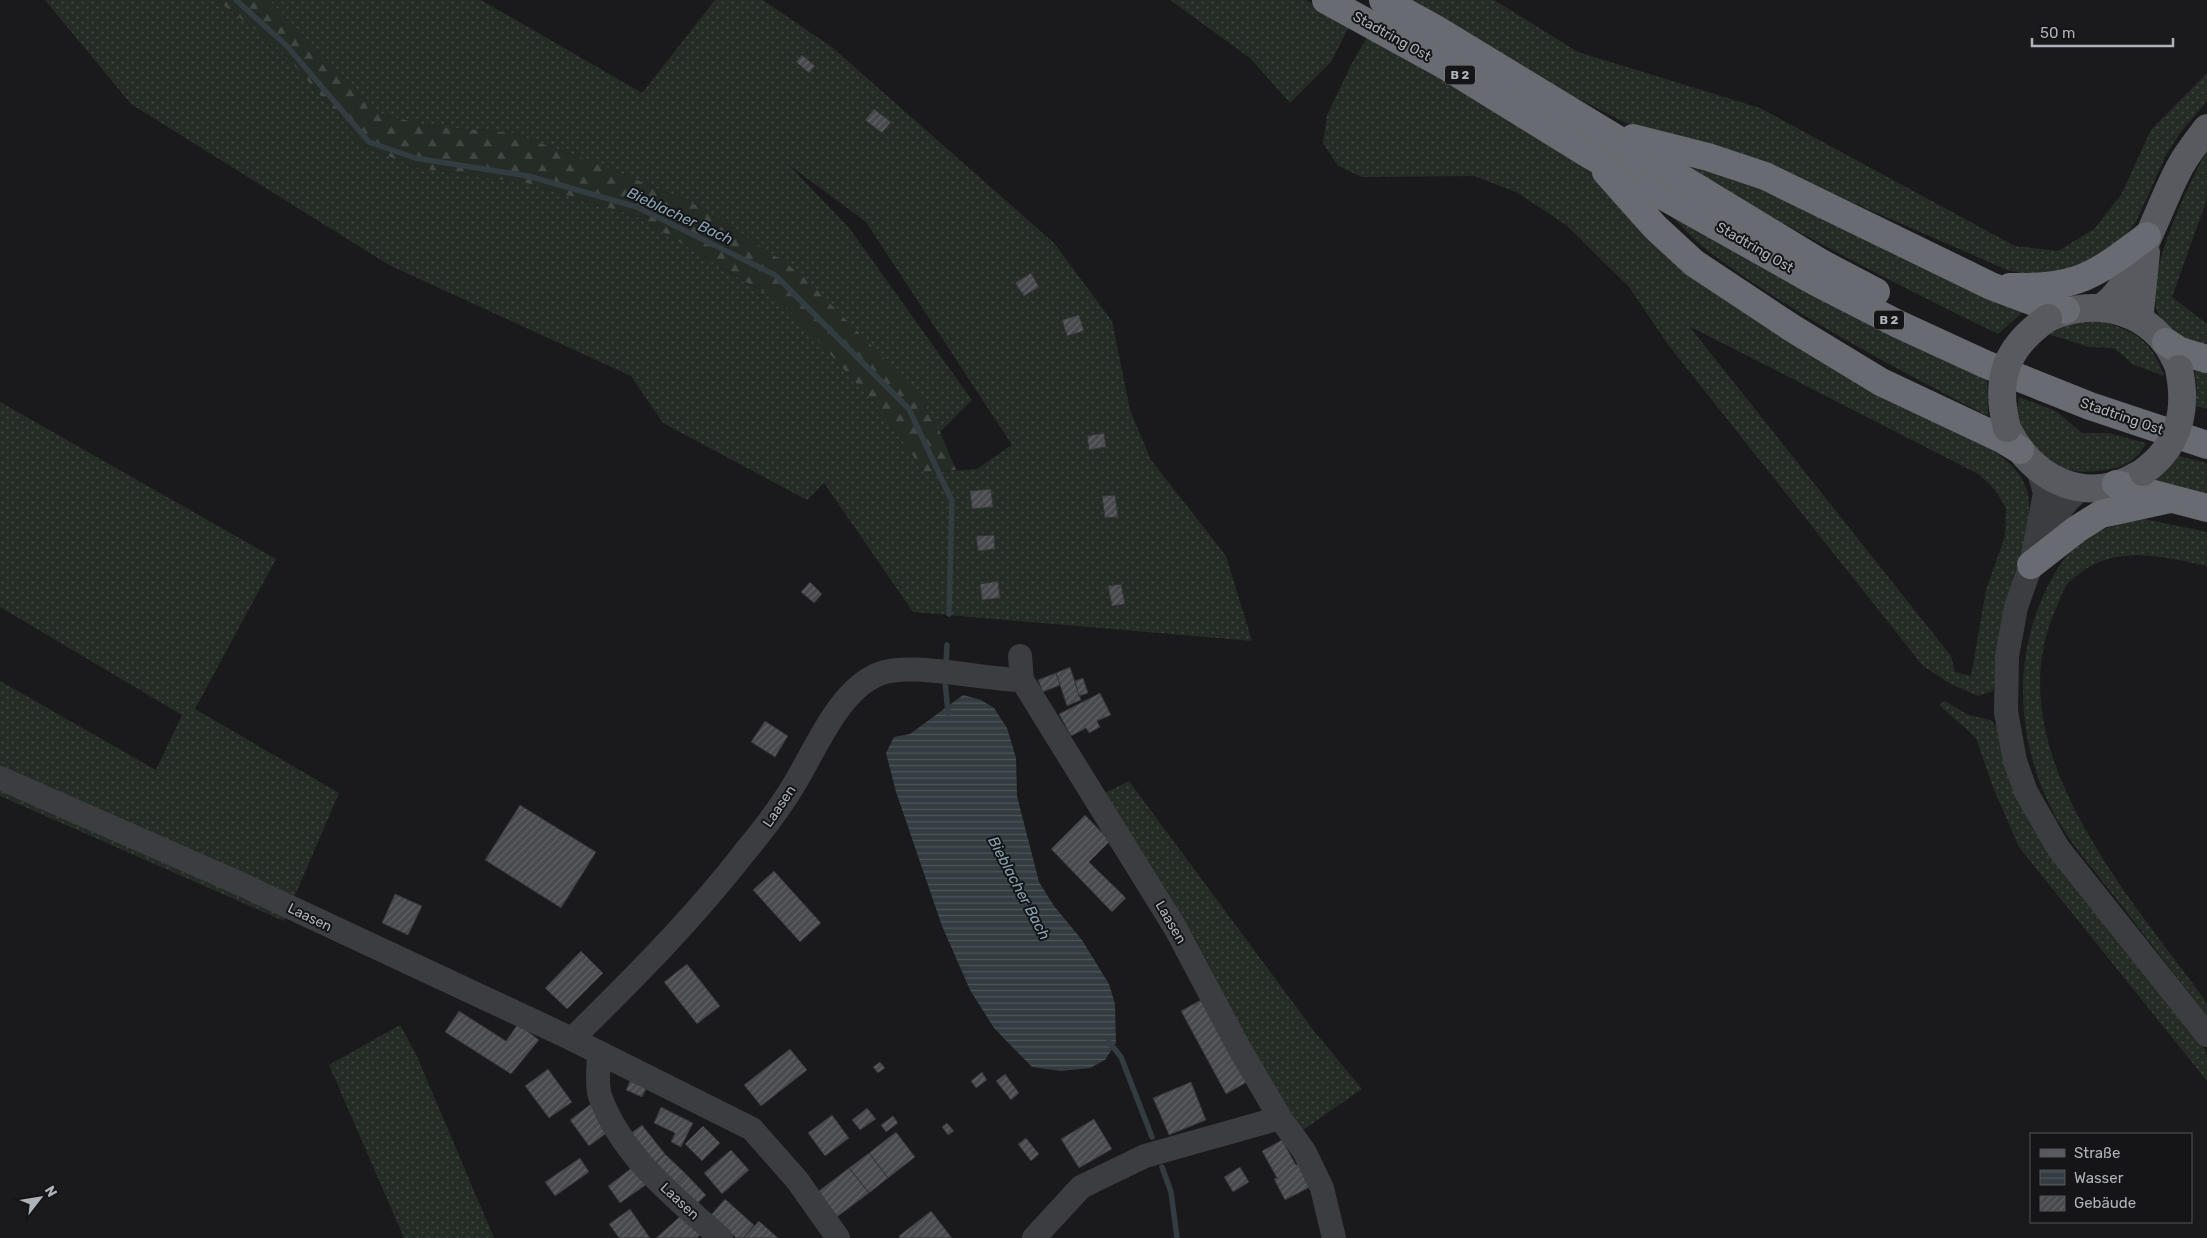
<svg xmlns="http://www.w3.org/2000/svg" width="2207" height="1238" viewBox="0 0 2207 1238" font-family="Rubik,sans-serif">
	<style>
		.grass { fill: url(#grass-dots); fill-rule: evenodd }
		.forest { fill: url(#forest-firs) }
		.water { fill: url(#water-rules) }
		.lines { fill: none; stroke-linecap: round; stroke-linejoin: round }
		.stream { stroke: #333c41; stroke-width: 5.5 }
		.building { fill: url(#building-hatch); stroke: #343438 }
		.minor { stroke: #3b3d40; stroke-width: 24 }
		.major { stroke: #585a5f; stroke-width: 28 }
		.highway { stroke: #686b71; stroke-width: 28 }
		.major-bridge { stroke: #585a5f; stroke-width: 28 }
		.labels { text-anchor: middle; stroke-width: 4; stroke-linejoin: round; paint-order: stroke }
		.shield { fill: #151517; stroke: #808489; stroke-width: 1 }
		.shield-label { font-size: 12px; font-weight: bold; fill: #aeb3ba }
		.street-label { font-size: 14px; fill: #aeb3ba; stroke: #151517 }
		.water-label { font-size: 15px; font-style: italic; fill: #89a2b1; stroke: #151517 }
	</style>
	<defs>
		<pattern id="grass-dots" width="8" height="8" patternUnits="userSpaceOnUse" patternTransform="scale(1.25)"><rect width="8" height="8" fill="#242c25"/><path d="M2 2h.1M6 6h.1" fill="none" stroke="#414843" stroke-width="1.8" stroke-linecap="round"/></pattern>
		<pattern id="forest-firs" width="22" height="20" patternUnits="userSpaceOnUse" patternTransform="scale(1.25)"><rect width="22" height="20" fill="#242c25"/><path d="M5 1l3.5 6h-7zM16 11l3.5 6h-7z" fill="#414843"/></pattern>
		<pattern id="water-rules" width="6" height="5" patternUnits="userSpaceOnUse" patternTransform="scale(1.25)"><rect width="6" height="5" fill="#333c41"/><path d="M0 2.5h6" fill="none" stroke="#4e565a"/></pattern>
		<pattern id="building-hatch" width="6" height="6" patternUnits="userSpaceOnUse" patternTransform="scale(1.25)"><rect width="6" height="6" fill="#494a4e"/><path d="M-1 1l2-2M0 6l6-6M5 7l2-2" fill="none" stroke="#616265"/></pattern>
	</defs>
	<rect width="100%" height="100%" fill="#1a1a1c"/>
	<g class="grass">
		<polygon points="45,0 217,0 280,49 365,147 418,168 526,183 636,216 786,306 879,408 925,473 977,469 1012,445 866,222 789,165 850,229 972,400 940,432 917,392 706,209 601,165 512,133 431,126 380,114 269,0 481,0 642,93 715,0 763,0 833,48 1054,243 1112,321 1130,410 1151,460 1226,556 1252,641 913,612 824,483 807,500 663,423 631,376 389,265 131,104"/>
		<polygon points="1170,0 1306,0 1351,23 1331,62 1290,103 1250,58"/>
		<polygon points="1411,0 1494,0 1578,52 1760,108 2015,246 2058,251 2094,229 2121,195 2151,130 2207,73 2207,101 2180,133 2166,155 2136,222 2116,248 2094,265 2034,276 2007,270 1831,193 1730,153 1628,124 1565,92"/>
		<path d="M1369 34 1557 146 1592 172 1636 221 1991 448C2008 462 2020 469 2027 491 2036 524 2014 570 2008 604 2002 633 2002 663 1993 691L1978 696 1949 683 1923 666 1669 346 1629 287 1566 225 1516 192 1474 176 1362 177 1338 166 1323 143 1327 115 1352 63ZM1689 326 1980 475 1995 490 2006 508 2005 536 1986 590 1971 676 1955 672 1951 656Z"/>
		<path d="M2207 150V199L2172 297 2207 324V349C2190 342 2170 335 2160 318 2139 282 2189 185 2207 150Z"/>
		<path d="M1672 160 1743 174 2029 307 1998 334C1887 280 1778 223 1672 160Z"/>
		<path d="M1654 199 1987 376 1988 416C1894 368 1798 317 1712 254 1691 238 1673 217 1654 199Z"/>
		<path d="M2093 320C2131 328 2151 338 2164 376L2134 365 2114 348 2089 347 2048 334 2073 322Z"/>
		<polygon points="2193,363 2207,367 2207,409 2195,406 2197,387"/>
		<path d="M2019 397 2056 411 2082 433H2109L2146 443C2138 461 2122 468 2104 470 2091 472 2078 473 2066 469 2046 462 2022 438 2018 417 2017 411 2018 403 2019 397Z"/>
		<polygon points="0,402 276,559 195,709 339,793 284,921 0,796 0,681 156,770 182,715 0,607"/>
		<polygon points="2179,456 2207,463 2207,495 2154,482"/>
		<path d="M2144 519 2207 532V566C2165 557 2117 544 2080 573 2076 577 2069 581 2066 586 2062 592 2060 600 2057 606 1992 747 2130 896 2207 1003V1016C2178 979 2150 942 2121 905 2097 873 2068 843 2050 806 2019 743 2013 667 2041 601 2065 547 2085 529 2144 519Z"/>
		<polygon points="1945,701 1968,715 1991,720 1998,729 2006,769 2027,818 2047,853 2207,1052 2207,1081 2019,847 1993,787 1976,738 1939,705"/>
		<polygon points="1129,781 1314,1031 1362,1089 1300,1132 1282,1106 1194,936 1103,794"/>
		<polygon points="400,1025 416,1054 494,1238 404,1238 329,1065"/>
	</g>
	<polygon class="forest" points="217,0 269,0 380,114 431,126 512,133 601,165 706,209 801,274 917,392 940,432 956,470 925,473 879,408 786,306 636,216 526,183 418,168 365,147 280,49"/>
	<polygon class="water" points="963,695 981,700 994,708 1007,728 1016,758 1017,796 1039,882 1054,906 1082,940 1109,984 1115,1004 1116,1043 1105,1060 1090,1068 1061,1071 1032,1067 994,1028 970,990 942,926 896,792 886,753 894,737 910,734"/>
	<g class="lines">
		<g class="stream">
			<polyline points="236,0 287,46 369,142 415,158 528,176 637,207 775,275 909,409 952,501 949,614"/>
			<polyline points="946,665 947,645"/>
			<polyline points="945,681 948,713"/>
			<polyline points="1109,1042 1121,1057 1152,1137"/>
			<polyline points="1162,1167 1171,1192 1177,1238"/>
		</g>
	</g>
	<g class="building">
		<polygon points="802,55 815,66 809,73 796,62"/>
		<polygon points="874,109 891,122 882,133 865,120"/>
		<polygon points="1031,273 1039,287 1024,296 1015,283"/>
		<polygon points="1079,315 1084,331 1067,336 1062,320"/>
		<polygon points="1104,433 1106,447 1089,450 1087,436"/>
		<polygon points="991,489 993,507 972,509 970,491"/>
		<polygon points="1115,495 1118,517 1105,518 1102,496"/>
		<polygon points="994,535 995,549 978,551 976,536"/>
		<polygon points="998,581 1000,598 982,600 980,584"/>
		<polygon points="810,582 822,594 814,603 801,592"/>
		<polygon points="1121,584 1125,604 1112,606 1108,586"/>
		<polygon points="1070,667 1081,700 1067,706 1056,673"/>
		<polygon points="1056,673 1060,685 1043,692 1038,680"/>
		<polygon points="1083,678 1088,693 1079,696 1075,681"/>
		<polygon points="1100,693 1111,715 1097,721 1100,727 1089,733 1086,728 1071,736 1059,714"/>
		<polygon points="765,721 788,736 775,757 751,742"/>
		<polygon points="520,805 596,852 561,908 485,860"/>
		<polygon points="1085,815 1110,841 1089,862 1126,898 1112,912 1051,849"/>
		<polygon points="774,871 821,923 800,942 753,890"/>
		<polygon points="395,894 422,906 408,935 382,923"/>
		<polygon points="581,951 603,973 567,1009 545,988"/>
		<polygon points="687,964 720,1006 697,1024 664,982"/>
		<polygon points="1201,1000 1247,1082 1226,1094 1181,1011"/>
		<polygon points="459,1011 506,1041 518,1024 539,1040 511,1074 445,1032"/>
		<polygon points="790,1049 807,1070 761,1106 744,1085"/>
		<polygon points="880,1062 885,1068 878,1073 873,1067"/>
		<polygon points="548,1069 572,1102 549,1118 525,1086"/>
		<polygon points="982,1072 987,1080 976,1088 971,1081"/>
		<polygon points="1005,1074 1019,1093 1011,1100 996,1081"/>
		<polygon points="631,1079 647,1087 642,1097 626,1090"/>
		<polygon points="1191,1082 1206,1120 1169,1135 1153,1098"/>
		<polygon points="591,1104 611,1130 589,1146 570,1120"/>
		<polygon points="661,1107 693,1123 681,1147 671,1142 675,1133 654,1123"/>
		<polygon points="867,1108 876,1119 860,1130 852,1120"/>
		<polygon points="832,1115 849,1138 825,1156 808,1133"/>
		<polygon points="893,1116 898,1123 886,1132 881,1125"/>
		<polygon points="1094,1119 1112,1149 1079,1168 1061,1139"/>
		<polygon points="947,1123 954,1131 948,1135 942,1127"/>
		<polygon points="642,1125 665,1154 653,1165 627,1136"/>
		<polygon points="703,1126 720,1143 702,1161 685,1144"/>
		<polygon points="896,1132 915,1157 888,1178 869,1153"/>
		<polygon points="1026,1138 1039,1154 1031,1161 1018,1144"/>
		<polygon points="1282,1140 1296,1165 1299,1163 1312,1186 1285,1200 1274,1179 1277,1178 1262,1151"/>
		<polygon points="731,1150 749,1170 722,1194 704,1173"/>
		<polygon points="869,1153 888,1178 869,1193 849,1168"/>
		<polygon points="665,1154 686,1174 675,1185 653,1165"/>
		<polygon points="580,1158 589,1172 555,1196 545,1182"/>
		<polygon points="637,1164 650,1182 620,1203 608,1186"/>
		<polygon points="1240,1167 1249,1182 1233,1192 1224,1177"/>
		<polygon points="849,1168 869,1193 834,1219 815,1194"/>
		<polygon points="686,1174 706,1195 695,1206 675,1185"/>
		<polygon points="725,1199 754,1225 743,1238 736,1238 711,1215"/>
		<polygon points="630,1209 650,1238 619,1238 609,1224"/>
		<polygon points="931,1211 952,1238 900,1238 899,1236"/>
		<polygon points="684,1213 702,1233 697,1238 656,1238"/>
		<polygon points="759,1221 778,1238 743,1238"/>
	</g>
	<g class="lines">
		<g class="minor">
			<polyline points="2038,469 2045,493 2031,565 2016,607 2007,656 2006,712 2015,761 2026,792 2058,848 2207,1035"/>
			<path d="M2042 544C2054 522 2062 500 2084 488"/>
			<polyline points="1020,656 1022,680 1176,929 1238,1046 1280,1118 1304,1151 1322,1188 1334,1238"/>
			<polyline points="0,778 243,885 572,1039 752,1129 797,1180 838,1238"/>
			<path d="M572 1039C632 980 692 920 744 853 764 829 784 803 799 776 818 743 842 688 879 674 910 661 986 680 1022 680"/>
			<path d="M599 1053C599 1066 596 1084 600 1096 621 1155 675 1198 721 1238"/>
			<polyline points="1034,1238 1081,1187 1145,1156 1280,1118"/>
		</g>
		<g class="major">
			<path d="M2102 307C2136 285 2159 203 2181 165 2188 152 2198 140 2207 128"/>
			<path d="M2048 318C2098 296 2154 310 2177 363"/>
			<polyline points="2141,320 2140,311 2146,252"/>
			<path d="M2008 430C2033 480 2086 506 2138 475"/>
		</g>
		<g class="highway">
			<polyline points="1326,0 1446,66 1590,155 1816,282 1898,324 1985,364 2090,406 2207,445"/>
			<polyline points="1383,0 1434,28 1821,263 1876,292"/>
			<polyline points="1633,138 1708,157 1765,176 1991,286 2047,307 2066,310"/>
			<polyline points="1606,172 1655,227 1694,263 1792,328 1881,382 2002,439 2020,450"/>
			<path d="M2010 287C2079 288 2094 276 2147 236"/>
			<polyline points="2166,342 2180,351 2207,359"/>
			<polyline points="2116,484 2207,508"/>
			<polyline points="2031,565 2077,529 2101,514 2170,499"/>
		</g>
		<g class="major-bridge">
			<path d="M2007 428C1994 379 2006 347 2048 318"/>
			<path d="M2143 472C2179 446 2188 412 2179 369"/>
		</g>
	</g>
	<g class="labels">
		<g class="shield">
			<rect x="1445" y="65.5" width="30" height="19" rx="4"/>
			<rect x="1874" y="310.5" width="30" height="19" rx="4"/>
		</g>
		<g class="shield-label">
			<text x="1460" y="79">B 2</text>
			<text x="1889" y="324">B 2</text>
		</g>
		<g class="street-label">
			<text transform="translate(1392 36) rotate(29)" y="5">Stadtring Ost</text>
			<text transform="translate(1755 247) rotate(30)" y="5">Stadtring Ost</text>
			<text transform="translate(2122 416) rotate(19)" y="5">Stadtring Ost</text>
			<text transform="translate(779 806) rotate(-56)" y="5">Laasen</text>
			<text transform="translate(310 917) rotate(26)" y="5">Laasen</text>
			<text transform="translate(1171 922) rotate(60)" y="5">Laasen</text>
			<text transform="translate(680 1201) rotate(43)" y="5">Laasen</text>
		</g>
		<g class="water-label">
			<text transform="translate(680 216) rotate(25)" y="5">Bieblacher Bach</text>
			<text transform="translate(1019 888) rotate(62)" y="5">Bieblacher Bach</text>
		</g>
	</g>
	<rect x="2030" y="1133" width="162" height="90" fill="#151517" stroke="#525458"/>
	<rect x="2040" y="1149" width="25" height="8" fill="#585a5f" stroke="#525458"/>
	<text x="2074" y="1158" font-size="15" fill="#aeb3ba">Straße</text>
	<rect x="2040" y="1170" width="25" height="15" fill="url(#water-rules)" stroke="#525458"/>
	<text x="2074" y="1183" font-size="15" fill="#aeb3ba">Wasser</text>
	<rect x="2040" y="1196" width="25" height="15" fill="url(#building-hatch)" stroke="#525458"/>
	<text x="2074" y="1208" font-size="15" fill="#aeb3ba">Gebäude</text>
	<g transform="translate(40 1198) rotate(59)" stroke="#151517" stroke-width="4" paint-order="stroke">
	<path d="M0-4L9 19L0 12L-9 19Z" fill="#aeb3ba"/>
	<text y="-8" font-size="14" font-weight="bold" text-anchor="middle" fill="#aeb3ba">N</text>
	</g>
	<path d="M2032 38v8h141v-8" fill="none" stroke="#aeb3ba" stroke-width="2.5"/>
	<text x="2040" y="38" font-size="15" fill="#aeb3ba" stroke="#151517" stroke-width="4" paint-order="stroke">50 m</text>
</svg>
